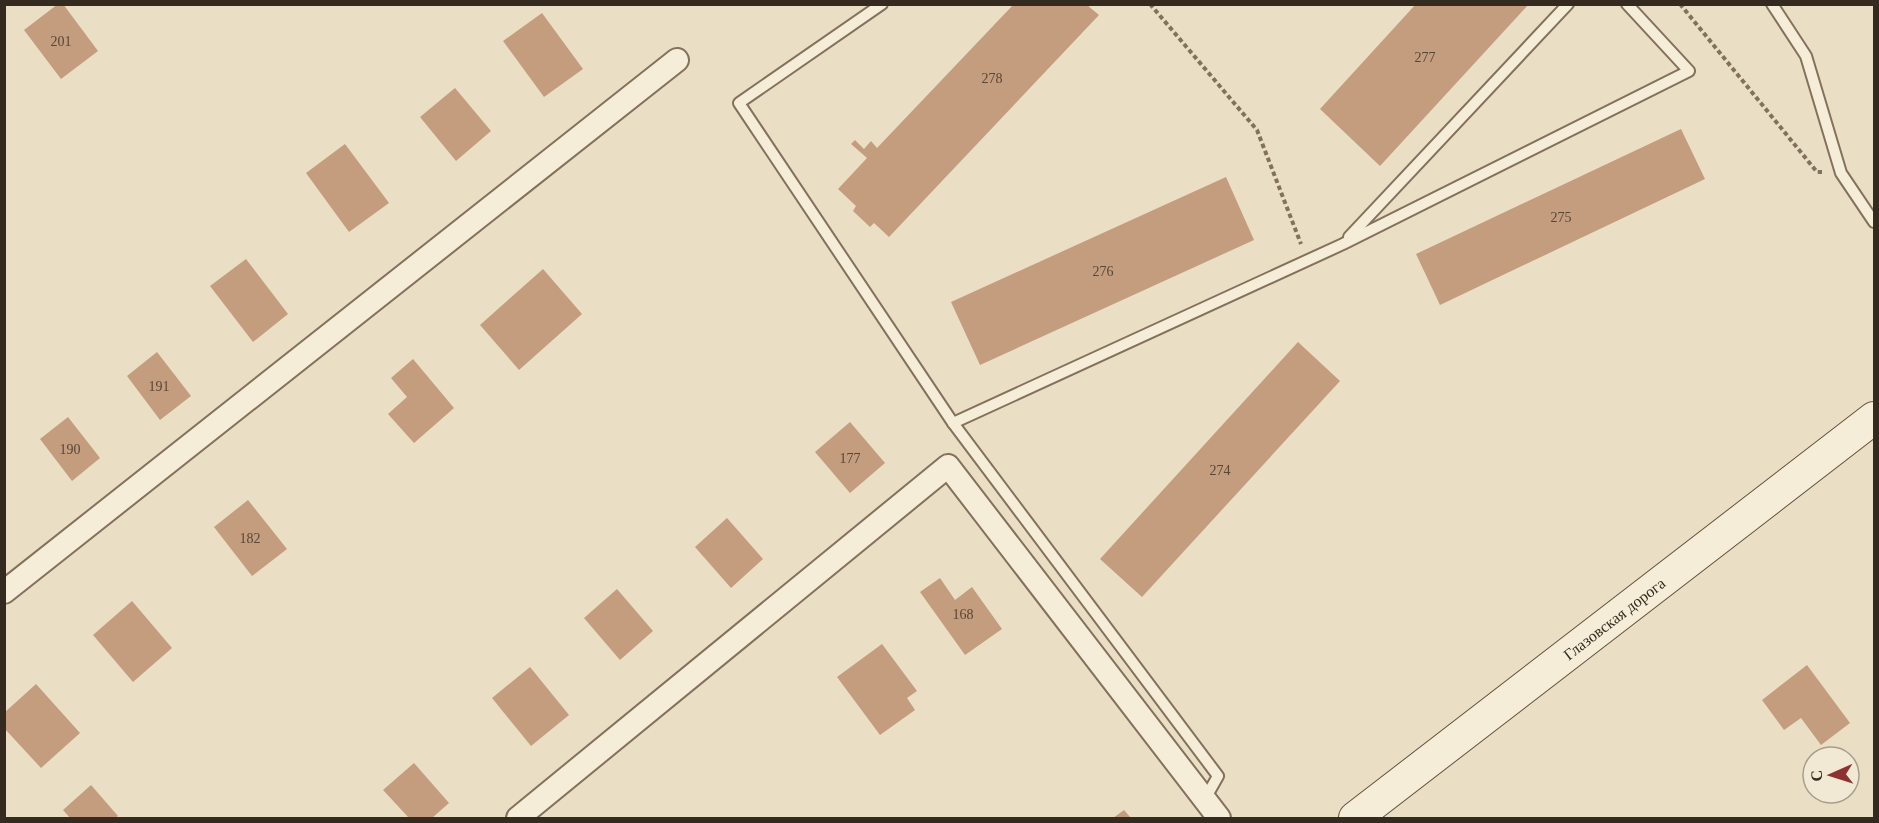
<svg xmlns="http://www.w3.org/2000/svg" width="1879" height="823" viewBox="0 0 1879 823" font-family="Georgia,serif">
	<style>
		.building { fill: #c49c7e }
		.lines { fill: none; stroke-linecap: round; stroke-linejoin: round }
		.lane-casing { stroke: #83715d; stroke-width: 14 }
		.street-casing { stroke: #83715d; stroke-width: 26 }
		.secondary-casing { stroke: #655340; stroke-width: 34 }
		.path { stroke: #83715d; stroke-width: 4; stroke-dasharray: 4.5 3; stroke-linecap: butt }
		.lane { stroke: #f5edd7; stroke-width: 10 }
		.street { stroke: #f5edd7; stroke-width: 22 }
		.secondary { stroke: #f5edd7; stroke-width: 32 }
		.labels { text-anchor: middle; stroke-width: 5; stroke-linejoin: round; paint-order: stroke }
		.number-label { font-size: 14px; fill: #584637 }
		.street-label { font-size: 16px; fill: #342a1f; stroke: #f2e9d4 }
	</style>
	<rect width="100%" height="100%" fill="#eadfc5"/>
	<g class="building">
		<polygon points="58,4 63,4 98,51 61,79 24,30"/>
		<polygon points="1416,4 1529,4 1380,166 1320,109"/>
		<polygon points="1013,5 1087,5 1099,15 889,237 874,223 870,227 853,211 856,206 838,189 867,158 851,144 855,140 864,149 871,141 877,148"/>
		<polygon points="542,13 583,69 544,97 503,41"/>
		<polygon points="455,88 491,131 456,161 420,117"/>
		<polygon points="1681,129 1705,179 1440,305 1416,254"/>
		<polygon points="345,144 389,203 349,232 306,173"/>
		<polygon points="1226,177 1254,240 980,365 951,302"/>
		<polygon points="246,259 288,314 253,342 210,286"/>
		<polygon points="543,269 582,314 519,370 480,325"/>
		<polygon points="1298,342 1340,381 1142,597 1100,559"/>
		<polygon points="157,352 191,396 160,420 127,376"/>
		<polygon points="413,359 454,408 414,443 388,414 407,397 391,378"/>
		<polygon points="68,417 100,458 72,481 40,439"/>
		<polygon points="850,422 885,463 850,493 815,452"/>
		<polygon points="248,500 287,549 252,576 214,527"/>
		<polygon points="727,518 763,559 731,588 695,547"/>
		<polygon points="940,578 955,600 972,587 1002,629 965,655 920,592"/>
		<polygon points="617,589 653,631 620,660 584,618"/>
		<polygon points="132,601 172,648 133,682 93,635"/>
		<polygon points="882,644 917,691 907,698 915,710 880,735 837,677"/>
		<polygon points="1807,665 1850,723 1821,745 1801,718 1784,730 1762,700"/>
		<polygon points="530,667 569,715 531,746 492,698"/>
		<polygon points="36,684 80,733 41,768 4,728 4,713"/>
		<polygon points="414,763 449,803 432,818 409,818 383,790"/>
		<polygon points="91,785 118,816 115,818 70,818 63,810"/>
		<polygon points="1124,810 1131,818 1113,818"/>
	</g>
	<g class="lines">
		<g class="lane-casing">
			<g id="lane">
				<polyline points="882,4 739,103 953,423"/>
				<polyline points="1772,4 1806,56 1841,173 1874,222"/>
				<polyline points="1349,237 1568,4"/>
				<polyline points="1205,799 1218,776 953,423 1343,244 1689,71 1627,4"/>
			</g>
		</g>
		<g class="street-casing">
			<g id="street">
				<polyline points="4,592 677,60"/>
				<polyline points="518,818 948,466 1219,818"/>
			</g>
		</g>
		<g class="secondary-casing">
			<g id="secondary">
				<path id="s1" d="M1355 818 1874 418"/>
			</g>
		</g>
		<g class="path">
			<polyline points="1150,4 1257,130 1301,244"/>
			<polyline points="1680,4 1817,172 1822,172"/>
		</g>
		<use href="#lane" class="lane"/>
		<use href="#street" class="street"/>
		<use href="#secondary" class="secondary"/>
	</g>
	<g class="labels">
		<g class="number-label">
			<text x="61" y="46">201</text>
			<text x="1425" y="62">277</text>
			<text x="992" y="83">278</text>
			<text x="1561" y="222">275</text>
			<text x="1103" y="276">276</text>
			<text x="159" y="391">191</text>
			<text x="70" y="454">190</text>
			<text x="850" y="463">177</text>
			<text x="1220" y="475">274</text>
			<text x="250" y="543">182</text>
			<text x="963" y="619">168</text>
		</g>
		<g class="street-label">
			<text dy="6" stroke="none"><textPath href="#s1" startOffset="327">Глазовская дорога</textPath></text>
		</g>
	</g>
	<rect width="1879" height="823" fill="none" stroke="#342a1f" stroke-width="12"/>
	<g transform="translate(1831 775) rotate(267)"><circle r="28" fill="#f2e9d4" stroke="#a69d8c" stroke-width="1.5"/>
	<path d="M0-4.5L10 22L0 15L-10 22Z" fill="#8c3232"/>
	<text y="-9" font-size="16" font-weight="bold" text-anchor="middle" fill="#342a1f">С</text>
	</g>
</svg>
